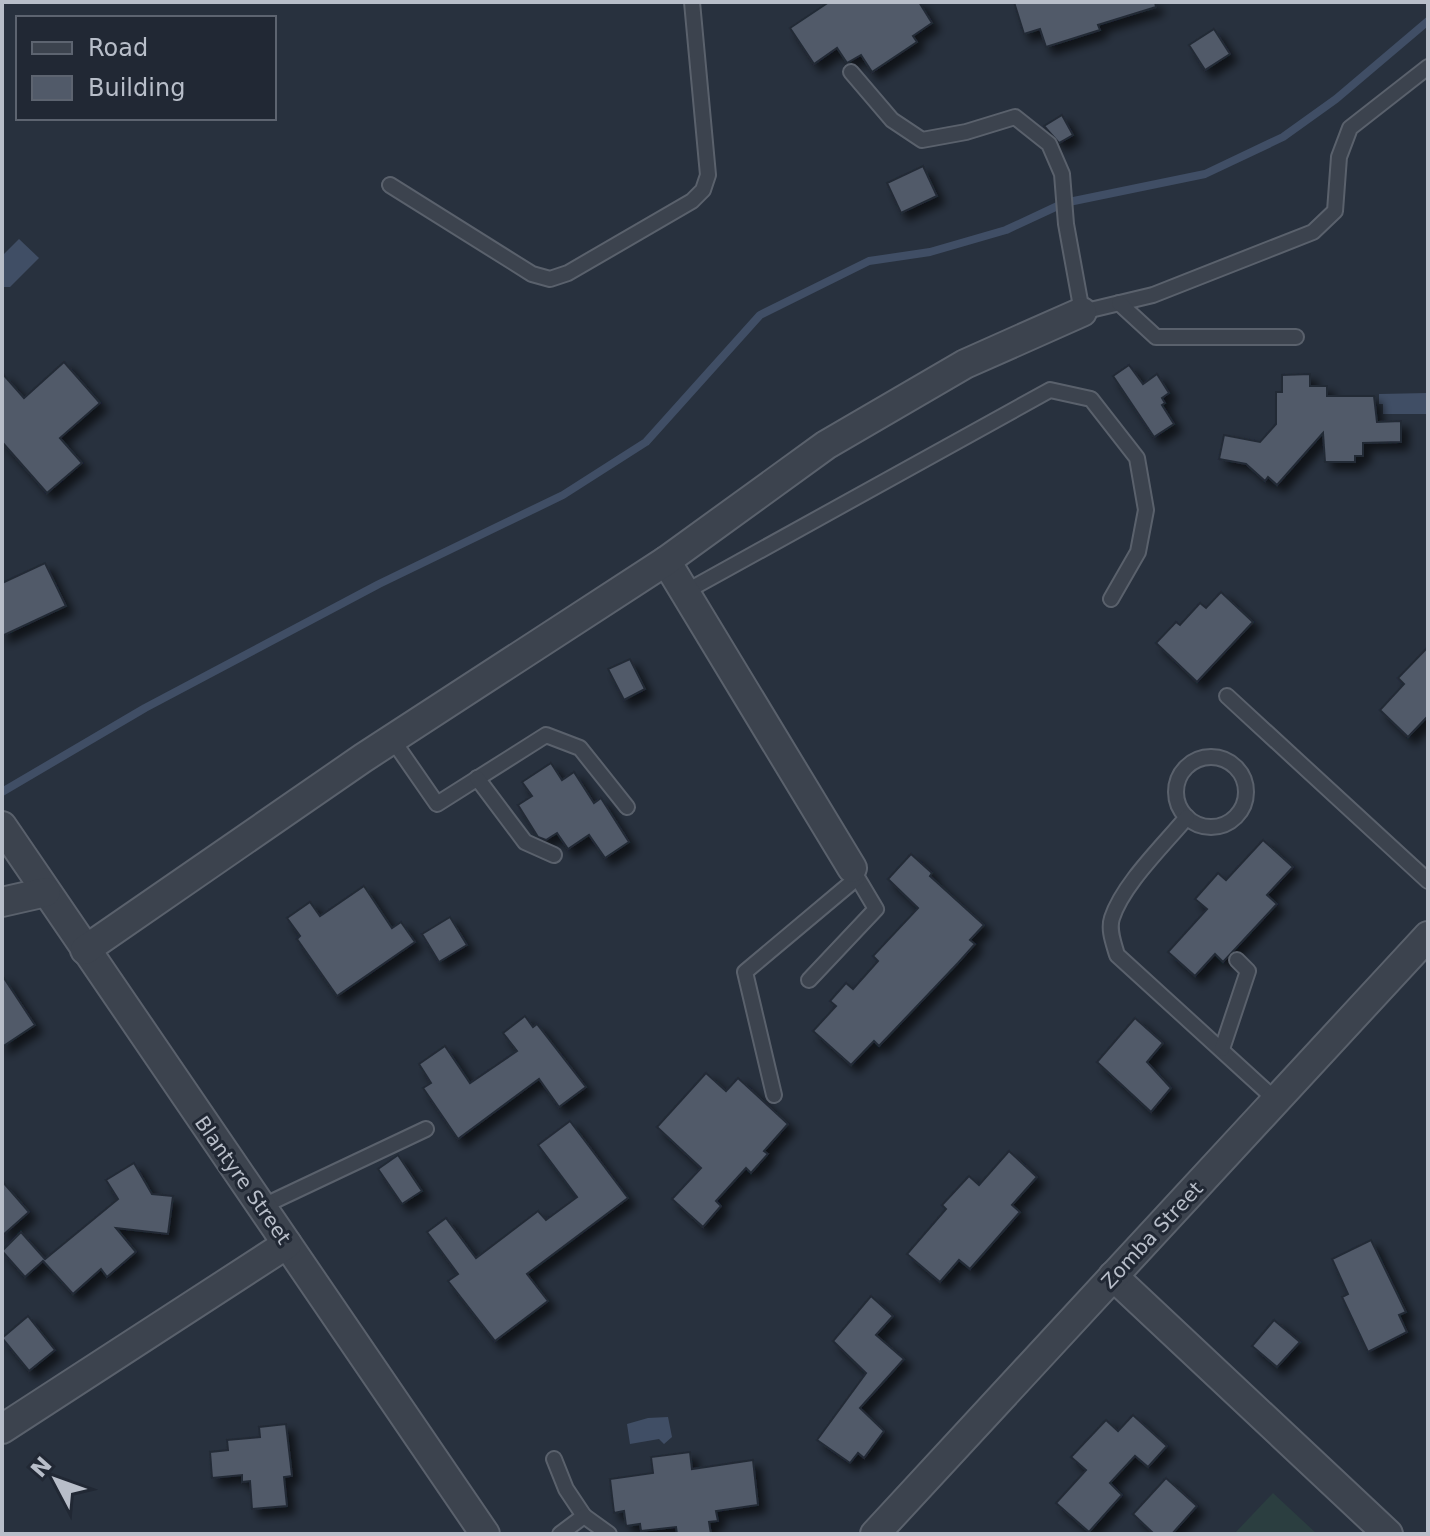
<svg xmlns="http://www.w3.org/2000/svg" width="1430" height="1536" viewBox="0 0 1430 1536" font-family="'DejaVu Sans',sans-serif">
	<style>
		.green { fill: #2b3e40 }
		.water { fill: #404e65 }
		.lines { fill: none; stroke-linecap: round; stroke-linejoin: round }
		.stream { stroke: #404e65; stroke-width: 8 }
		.building { fill: #515a69; stroke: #232a36; stroke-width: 2; filter: url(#shadow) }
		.lane-casing { stroke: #5a616c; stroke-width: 18 }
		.street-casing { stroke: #5a616c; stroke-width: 32 }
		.lane { stroke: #3c434e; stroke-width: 14 }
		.street { stroke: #3c434e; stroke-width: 28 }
		.labels { text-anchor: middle; stroke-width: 6; stroke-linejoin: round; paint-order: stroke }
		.street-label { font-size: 20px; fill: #b8bec9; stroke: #212834 }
	</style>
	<defs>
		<filter id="shadow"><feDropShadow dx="7" dy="7" stdDeviation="4" flood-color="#0009"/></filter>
	</defs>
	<rect width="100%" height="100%" fill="#28313e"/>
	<polygon class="green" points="1273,1493 1317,1534 1234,1534"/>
	<g class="water">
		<polygon points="19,239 39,258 10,287 2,287 2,256"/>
		<polygon points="1428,393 1428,414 1383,414 1383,404 1379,404 1379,394"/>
		<polygon points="668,1417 672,1437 664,1444 659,1439 630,1444 627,1424 648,1418"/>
	</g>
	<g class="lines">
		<polyline class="stream" points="2,792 145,708 379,584 563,495 646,442 760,315 869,261 930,252 1006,230 1064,203 1205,174 1283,137 1336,99 1428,21"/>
	</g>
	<g class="building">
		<polygon points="829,2 919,2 932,23 913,36 917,42 872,72 861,55 847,63 837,48 814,64 790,28"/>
		<polygon points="1014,2 1155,2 1156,7 1098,25 1100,30 1046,47 1040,29 1024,34"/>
		<polygon points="1214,29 1230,54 1205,70 1189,45"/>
		<polygon points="1062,115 1073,135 1059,143 1044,126"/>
		<polygon points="923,166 937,196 901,213 887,183"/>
		<polygon points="64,362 100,403 60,438 82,463 47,493 2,442 2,373 24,398"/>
		<polygon points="1129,365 1143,384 1157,374 1169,393 1162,398 1165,403 1162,405 1174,424 1154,437 1113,376"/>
		<polygon points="1310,374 1310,386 1327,386 1327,396 1374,396 1377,422 1401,421 1401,442 1363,443 1363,456 1355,456 1355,462 1325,462 1323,433 1277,485 1268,477 1265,481 1246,464 1219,459 1224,435 1260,442 1276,424 1276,392 1282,392 1282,375"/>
		<polygon points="45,563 66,606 2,636 2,583"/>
		<polygon points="1221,592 1253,622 1197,682 1156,643 1176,622 1180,625 1200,603 1206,608"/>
		<polygon points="1428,647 1428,716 1408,737 1380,710 1404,684 1398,678"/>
		<polygon points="630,659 645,689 624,700 608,669"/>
		<polygon points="551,763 562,780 574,772 594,803 601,798 629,842 605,858 589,835 568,849 557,833 546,840 538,837 518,805 532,796 522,782"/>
		<polygon points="1263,840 1293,867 1267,895 1277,904 1223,962 1215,954 1195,976 1168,952 1207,909 1195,899 1218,873 1226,880"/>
		<polygon points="911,854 932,873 930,876 984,925 970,940 975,944 958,963 879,1046 874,1041 851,1065 813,1031 836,1006 830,1001 846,983 853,989 878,961 873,956 918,908 888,879"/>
		<polygon points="364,886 392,928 401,922 415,942 337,996 297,939 300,936 287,918 310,902 320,916"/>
		<polygon points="450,917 467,945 439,962 422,934"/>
		<polygon points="2,975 35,1025 2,1047"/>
		<polygon points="525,1016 533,1027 537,1024 586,1087 559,1107 539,1079 458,1139 423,1088 431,1083 419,1064 445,1046 470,1083 517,1051 503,1033"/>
		<polygon points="1135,1018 1163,1043 1147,1062 1171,1088 1151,1112 1097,1062"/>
		<polygon points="706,1073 726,1091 738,1078 788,1124 764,1151 768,1154 751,1173 746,1168 716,1201 721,1206 703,1227 672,1199 701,1168 657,1127"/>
		<polygon points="570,1121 628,1198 527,1274 548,1301 495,1341 448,1281 458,1274 427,1232 446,1218 476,1258 538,1211 546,1220 577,1197 538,1145"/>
		<polygon points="1009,1151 1037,1177 1012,1205 1020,1212 970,1269 959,1260 940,1282 907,1254 946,1209 942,1205 969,1176 979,1185"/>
		<polygon points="398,1155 422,1191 402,1204 378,1169"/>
		<polygon points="134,1163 152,1194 173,1196 168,1234 116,1228 136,1252 107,1277 101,1269 73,1294 43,1261 25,1277 2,1251 21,1232 45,1259 118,1199 106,1180"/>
		<polygon points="2,1181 29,1212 2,1236"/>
		<polygon points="1371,1240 1406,1312 1399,1315 1407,1332 1368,1352 1342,1297 1348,1294 1332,1259"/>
		<polygon points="871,1296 893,1316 876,1335 904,1359 860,1408 884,1431 864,1458 858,1453 850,1463 817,1440 866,1373 833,1341"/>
		<polygon points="28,1316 55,1350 29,1371 2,1338"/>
		<polygon points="1274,1320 1300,1342 1277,1367 1252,1346"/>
		<polygon points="1133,1415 1167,1446 1148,1467 1135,1456 1110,1483 1122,1495 1089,1532 1056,1503 1086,1470 1071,1457 1106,1420 1118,1431"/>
		<polygon points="286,1424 292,1476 284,1477 287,1506 252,1509 250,1481 242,1482 242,1475 212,1478 210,1452 228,1450 227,1440 260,1437 259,1427"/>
		<polygon points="690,1452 692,1469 753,1460 758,1505 716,1511 718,1521 709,1522 711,1534 677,1534 676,1527 641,1531 640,1524 626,1526 624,1511 614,1513 610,1479 653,1473 651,1457"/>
		<polygon points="1166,1478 1197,1506 1172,1534 1154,1534 1133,1514"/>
	</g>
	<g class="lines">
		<g class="lane-casing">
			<g id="lane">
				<polyline points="851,72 892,120 922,140 966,132 1015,117 1049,144 1062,174 1066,224 1082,312 1153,295 1313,232 1335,211 1339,157 1350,128 1428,67"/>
				<polyline points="390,185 532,274 550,279 568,273 692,201 703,190 708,175 692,2"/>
				<polyline points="1119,303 1156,337 1296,337"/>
				<polyline points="685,592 1050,390 1091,399 1137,458 1146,510 1138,552 1111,599"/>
				<polyline points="1227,696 1428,881"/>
				<polyline points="392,739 437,804 546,735 580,748 627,807"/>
				<circle cx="1211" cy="792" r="35"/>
				<polyline points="477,778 525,842 554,855"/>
				<path d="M1187 817C1164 845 1123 884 1112 918 1108 930 1114 944 1117 955L1276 1100"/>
				<polyline points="809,980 876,909 854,872"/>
				<polyline points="1222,1049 1248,971 1237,960"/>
				<polyline points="774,1095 745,972 857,878"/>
				<polyline points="261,1207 426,1129"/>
				<polyline points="554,1459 566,1489 584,1516"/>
				<polyline points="560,1534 584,1516 609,1534"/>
			</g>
		</g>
		<g class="street-casing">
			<g id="street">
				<polyline points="666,561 852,868"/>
				<polyline points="2,826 485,1534"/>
				<polyline points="2,902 46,892"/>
				<polyline points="85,950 363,758 666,561 826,445 965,364 1082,312"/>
				<polyline points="1113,1276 1388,1534"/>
				<polyline points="2,1429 287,1244"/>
				<polyline points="875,1534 1428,936"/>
			</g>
		</g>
		<use href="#lane" class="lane"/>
		<use href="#street" class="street"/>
	</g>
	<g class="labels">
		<g class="street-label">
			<text transform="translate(243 1180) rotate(55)" y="7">Blantyre Street</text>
			<text transform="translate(1152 1235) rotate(-47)" y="7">Zomba Street</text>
		</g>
	</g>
	<rect width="1430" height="1536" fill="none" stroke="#b8bec9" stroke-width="8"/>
	<rect x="16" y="16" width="260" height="104" fill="#212834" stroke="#5d6470" stroke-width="2"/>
	<rect x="32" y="42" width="40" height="12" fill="#3c434e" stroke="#5d6470" stroke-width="2"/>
	<text x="88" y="56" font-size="24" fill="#b8bec9">Road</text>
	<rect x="32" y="76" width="40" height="24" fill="#515a69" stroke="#5d6470" stroke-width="2"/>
	<text x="88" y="96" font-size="24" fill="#b8bec9">Building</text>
	<g transform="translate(56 1480) rotate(311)" stroke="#212834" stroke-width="6" paint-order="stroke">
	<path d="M0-6L14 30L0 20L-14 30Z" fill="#b8bec9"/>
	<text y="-12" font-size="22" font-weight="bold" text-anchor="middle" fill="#b8bec9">N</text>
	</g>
</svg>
